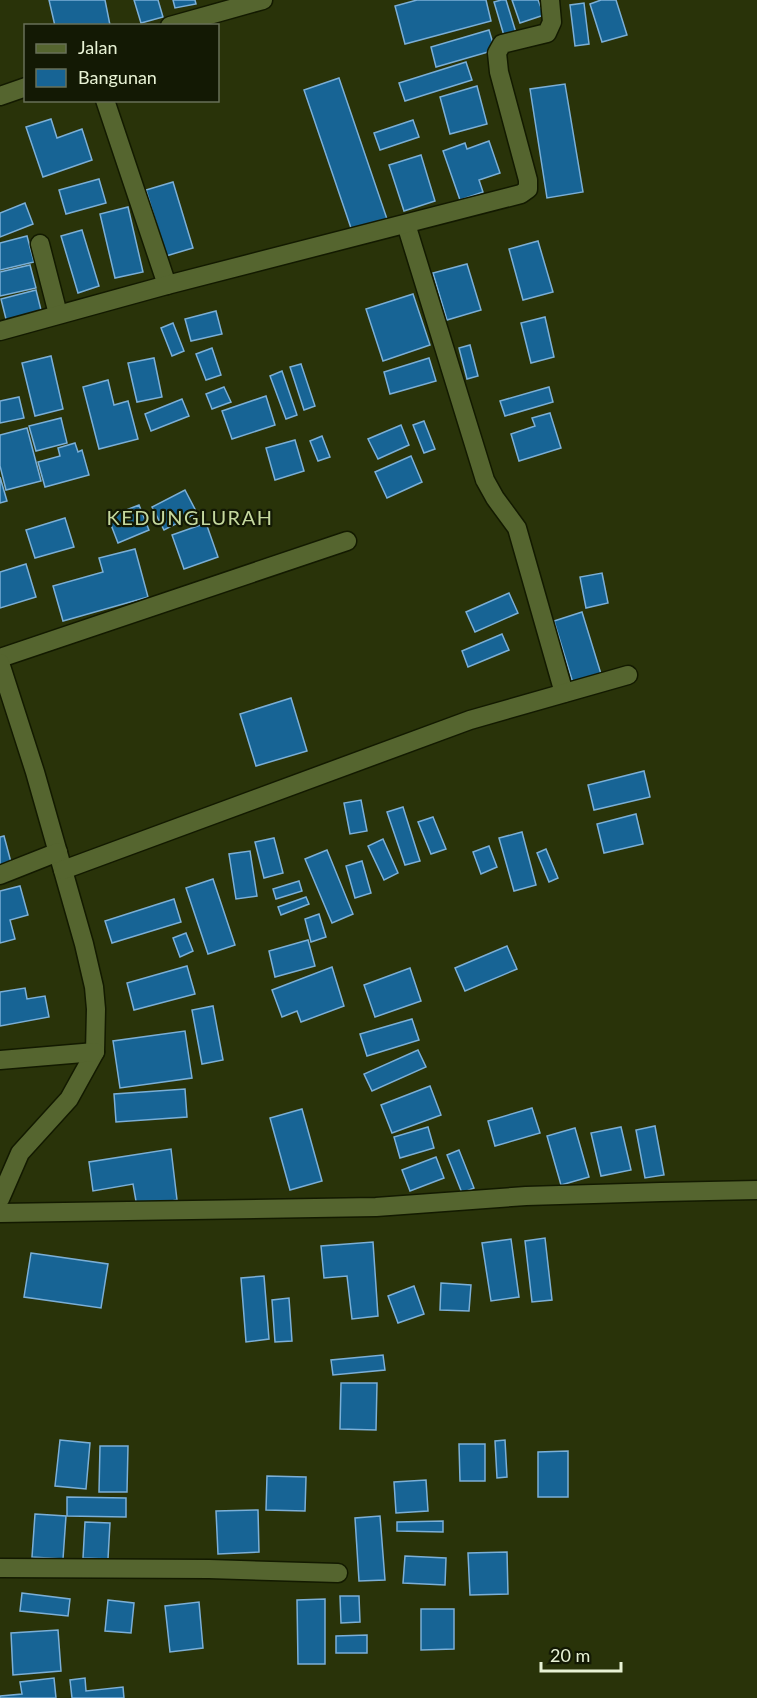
<svg xmlns="http://www.w3.org/2000/svg" width="757" height="1698" viewBox="0 0 757 1698" font-family="Lato,sans-serif">
	<style>
		.building { fill: #176495; stroke: #7bafd7; stroke-width: 1.5 }
		.lines { fill: none; stroke-linecap: round; stroke-linejoin: round }
		.minor-casing { stroke: #131a00; stroke-width: 21 }
		.minor { stroke: #55652f; stroke-width: 18 }
		.labels { text-anchor: middle; stroke-width: 4.5; stroke-linejoin: round; paint-order: stroke }
		.quarter-label { font-size: 20px; letter-spacing: 1.5px; fill: #c5d89e; stroke: #131904 }
	</style>
	<rect width="100%" height="100%" fill="#293309"/>
	<g class="building">
		<polygon points="49,0 105,0 110,25 55,26"/>
		<polygon points="134,0 158,0 163,17 141,23"/>
		<polygon points="173,0 195,0 196,4 175,8"/>
		<polygon points="417,0 486,0 491,21 405,44 395,6"/>
		<polygon points="501,0 506,0 517,36 505,39 494,2"/>
		<polygon points="512,0 538,0 544,15 520,23"/>
		<polygon points="601,0 616,0 627,35 602,42 590,4"/>
		<polygon points="584,3 589,44 575,46 570,5"/>
		<polygon points="489,30 495,50 436,67 431,47"/>
		<polygon points="466,62 472,80 405,101 399,83"/>
		<polygon points="339,78 387,219 352,231 304,90"/>
		<polygon points="565,84 583,192 547,198 530,89"/>
		<polygon points="477,86 487,124 450,134 440,97"/>
		<polygon points="51,119 57,138 82,129 92,160 43,177 26,127"/>
		<polygon points="413,120 419,137 380,150 374,133"/>
		<polygon points="489,141 500,173 479,180 483,192 460,200 443,151 465,143 467,149"/>
		<polygon points="421,155 435,201 404,211 389,165"/>
		<polygon points="99,179 106,203 66,214 59,190"/>
		<polygon points="173,182 193,248 166,256 146,190"/>
		<polygon points="25,203 33,224 0,237 0,213"/>
		<polygon points="128,207 143,272 115,278 100,214"/>
		<polygon points="82,230 99,286 78,293 61,236"/>
		<polygon points="27,236 34,262 0,270 0,243"/>
		<polygon points="538,241 553,292 523,300 509,249"/>
		<polygon points="467,264 481,310 447,320 433,273"/>
		<polygon points="30,265 36,288 0,296 0,272"/>
		<polygon points="36,290 42,314 7,323 1,299"/>
		<polygon points="413,294 430,345 383,361 366,309"/>
		<polygon points="216,311 222,334 191,341 185,319"/>
		<polygon points="545,317 554,357 531,363 521,323"/>
		<polygon points="173,323 184,351 172,356 161,328"/>
		<polygon points="470,345 478,376 467,379 459,348"/>
		<polygon points="212,348 221,375 206,380 196,354"/>
		<polygon points="51,356 63,409 35,416 22,363"/>
		<polygon points="154,358 162,397 137,402 128,363"/>
		<polygon points="429,358 436,381 390,394 384,372"/>
		<polygon points="301,364 315,406 304,410 290,367"/>
		<polygon points="282,371 297,415 286,419 270,376"/>
		<polygon points="108,380 114,405 128,401 138,439 99,449 83,387"/>
		<polygon points="224,387 231,402 212,409 206,394"/>
		<polygon points="549,387 553,402 505,416 500,401"/>
		<polygon points="266,396 275,425 232,439 222,411"/>
		<polygon points="19,397 24,418 0,423 0,401"/>
		<polygon points="182,399 189,416 151,431 145,414"/>
		<polygon points="550,413 561,448 519,461 511,434 535,426 532,418"/>
		<polygon points="61,418 67,443 36,451 29,426"/>
		<polygon points="424,421 435,449 424,453 413,425"/>
		<polygon points="401,425 409,445 378,459 368,439"/>
		<polygon points="27,428 41,481 6,490 0,466 0,435"/>
		<polygon points="322,436 330,457 318,461 310,441"/>
		<polygon points="295,440 304,471 275,480 266,448"/>
		<polygon points="75,443 78,452 82,450 89,475 45,487 38,462 60,456 58,448"/>
		<polygon points="411,456 422,482 387,498 375,472"/>
		<polygon points="0,477 7,501 0,503"/>
		<polygon points="185,490 197,513 164,530 152,507"/>
		<polygon points="139,505 149,530 118,543 108,517"/>
		<polygon points="65,518 74,547 35,558 26,530"/>
		<polygon points="206,523 218,557 184,569 172,535"/>
		<polygon points="135,549 148,597 63,621 53,586 103,572 99,558"/>
		<polygon points="26,564 36,597 0,608 0,572"/>
		<polygon points="602,573 608,603 586,608 580,577"/>
		<polygon points="509,593 518,613 475,632 466,612"/>
		<polygon points="582,612 601,674 573,683 554,621"/>
		<polygon points="502,634 509,650 468,667 462,651"/>
		<polygon points="291,698 307,751 256,766 240,714"/>
		<polygon points="644,771 650,797 594,810 588,785"/>
		<polygon points="361,800 367,831 350,834 344,803"/>
		<polygon points="403,807 420,861 405,865 387,812"/>
		<polygon points="636,814 643,844 604,853 597,824"/>
		<polygon points="433,817 446,849 431,854 418,822"/>
		<polygon points="522,832 536,885 514,891 499,838"/>
		<polygon points="4,836 12,866 0,870 0,837"/>
		<polygon points="274,838 283,873 264,878 255,842"/>
		<polygon points="383,839 398,873 384,880 368,846"/>
		<polygon points="489,846 497,867 481,874 473,852"/>
		<polygon points="546,849 558,878 549,882 537,853"/>
		<polygon points="327,850 353,914 332,923 305,859"/>
		<polygon points="250,851 257,896 236,899 229,854"/>
		<polygon points="362,861 371,893 355,898 346,866"/>
		<polygon points="213,879 235,945 208,954 186,888"/>
		<polygon points="299,881 302,891 276,899 273,889"/>
		<polygon points="20,886 28,915 10,920 15,939 0,943 0,891"/>
		<polygon points="306,897 309,904 281,915 278,907"/>
		<polygon points="174,899 181,922 112,943 105,921"/>
		<polygon points="319,914 326,937 311,942 305,919"/>
		<polygon points="186,933 193,951 180,957 173,938"/>
		<polygon points="308,940 315,966 275,977 269,951"/>
		<polygon points="507,946 517,969 465,991 455,968"/>
		<polygon points="187,966 195,994 134,1010 127,983"/>
		<polygon points="332,967 344,1006 301,1022 297,1011 282,1017 272,990"/>
		<polygon points="410,968 421,1001 375,1017 364,985"/>
		<polygon points="25,988 27,999 45,996 49,1017 0,1026 0,992"/>
		<polygon points="213,1006 223,1060 202,1064 192,1010"/>
		<polygon points="412,1019 419,1040 367,1056 360,1034"/>
		<polygon points="185,1031 192,1078 120,1088 113,1041"/>
		<polygon points="418,1050 426,1067 372,1091 364,1074"/>
		<polygon points="430,1086 441,1115 392,1133 381,1105"/>
		<polygon points="185,1089 187,1117 116,1122 114,1094"/>
		<polygon points="532,1108 540,1133 495,1146 488,1121"/>
		<polygon points="302,1109 322,1181 290,1190 270,1118"/>
		<polygon points="655,1126 664,1175 645,1178 636,1130"/>
		<polygon points="428,1127 434,1148 400,1158 394,1137"/>
		<polygon points="621,1127 631,1170 601,1176 591,1133"/>
		<polygon points="575,1128 589,1177 561,1185 547,1136"/>
		<polygon points="171,1149 177,1200 137,1207 133,1184 93,1191 89,1162"/>
		<polygon points="459,1150 474,1188 462,1193 447,1155"/>
		<polygon points="436,1157 444,1178 410,1191 402,1170"/>
		<polygon points="545,1238 552,1300 532,1302 525,1241"/>
		<polygon points="511,1239 519,1297 491,1301 482,1243"/>
		<polygon points="373,1242 378,1316 352,1319 347,1276 324,1278 321,1246"/>
		<polygon points="31,1253 108,1264 101,1308 24,1297"/>
		<polygon points="264,1276 269,1339 246,1342 241,1278"/>
		<polygon points="441,1283 471,1285 469,1311 440,1310"/>
		<polygon points="414,1286 424,1314 398,1323 388,1296"/>
		<polygon points="289,1298 292,1341 275,1342 272,1300"/>
		<polygon points="383,1355 385,1370 333,1375 331,1360"/>
		<polygon points="341,1383 377,1383 376,1430 340,1429"/>
		<polygon points="60,1440 90,1443 86,1489 55,1486"/>
		<polygon points="505,1440 507,1477 497,1478 495,1441"/>
		<polygon points="459,1444 485,1444 485,1481 460,1481"/>
		<polygon points="100,1446 128,1446 127,1492 99,1492"/>
		<polygon points="568,1451 568,1497 538,1497 538,1452"/>
		<polygon points="267,1476 306,1477 305,1511 266,1510"/>
		<polygon points="426,1480 428,1511 396,1513 394,1482"/>
		<polygon points="67,1497 126,1498 126,1517 67,1516"/>
		<polygon points="258,1510 259,1552 218,1554 216,1511"/>
		<polygon points="35,1514 66,1516 63,1559 32,1557"/>
		<polygon points="380,1516 385,1580 359,1581 355,1518"/>
		<polygon points="443,1521 443,1532 397,1531 397,1522"/>
		<polygon points="85,1522 110,1523 108,1559 83,1558"/>
		<polygon points="507,1552 508,1594 470,1595 468,1553"/>
		<polygon points="405,1556 446,1558 445,1585 403,1583"/>
		<polygon points="22,1593 70,1599 68,1616 20,1611"/>
		<polygon points="340,1596 359,1596 360,1622 341,1623"/>
		<polygon points="325,1599 325,1664 298,1664 297,1600"/>
		<polygon points="108,1600 134,1603 131,1633 105,1631"/>
		<polygon points="199,1602 203,1648 170,1652 165,1606"/>
		<polygon points="421,1609 454,1609 454,1649 421,1650"/>
		<polygon points="58,1630 61,1671 13,1675 11,1633"/>
		<polygon points="367,1635 367,1653 336,1653 336,1636"/>
		<polygon points="54,1678 56,1698 0,1698 0,1696 22,1694 20,1682"/>
		<polygon points="85,1678 86,1691 123,1687 124,1698 72,1698 70,1680"/>
	</g>
	<g class="lines">
		<g class="minor-casing">
			<g id="minor">
				<polyline points="170,26 263,0"/>
				<polyline points="0,96 26,87"/>
				<polyline points="105,100 167,285"/>
				<polyline points="406,224 485,480 495,498 517,528 564,693"/>
				<polyline points="40,244 58,314"/>
				<polyline points="0,331 167,285 521,194 528,189 528,180 499,72 497,53 502,44 547,33 552,22 550,0"/>
				<polyline points="0,658 347,541"/>
				<polyline points="0,663 35,772 84,944 94,987 96,1009 95,1052 69,1099 20,1153 0,1199"/>
				<polyline points="63,870 470,720 628,675"/>
				<polyline points="0,875 58,852"/>
				<polyline points="0,1060 95,1052"/>
				<polyline points="0,1213 376,1207 526,1196 661,1192 757,1190"/>
				<polyline points="0,1568 209,1569 338,1573"/>
			</g>
		</g>
		<use href="#minor" class="minor"/>
	</g>
	<g class="labels">
		<g class="quarter-label">
			<text x="190" y="525">KEDUNGLURAH</text>
		</g>
	</g>
	<rect x="24" y="24" width="195" height="78" fill="#131904" stroke="#687058" stroke-width="1.5"/>
	<rect x="36" y="44" width="30" height="9" fill="#55652f" stroke="#687058" stroke-width="1.5"/>
	<text x="78" y="54" font-size="18" fill="#e8f2d5">Jalan</text>
	<rect x="36" y="69" width="30" height="18" fill="#176495" stroke="#687058" stroke-width="1.5"/>
	<text x="78" y="84" font-size="18" fill="#e8f2d5">Bangunan</text>
	<path d="M541 1662v9h80v-9" fill="none" stroke="#e8f2d5" stroke-width="3"/>
	<text x="550" y="1662" font-size="18" fill="#e8f2d5" stroke="#131904" stroke-width="4.5" paint-order="stroke">20 m</text>
</svg>
